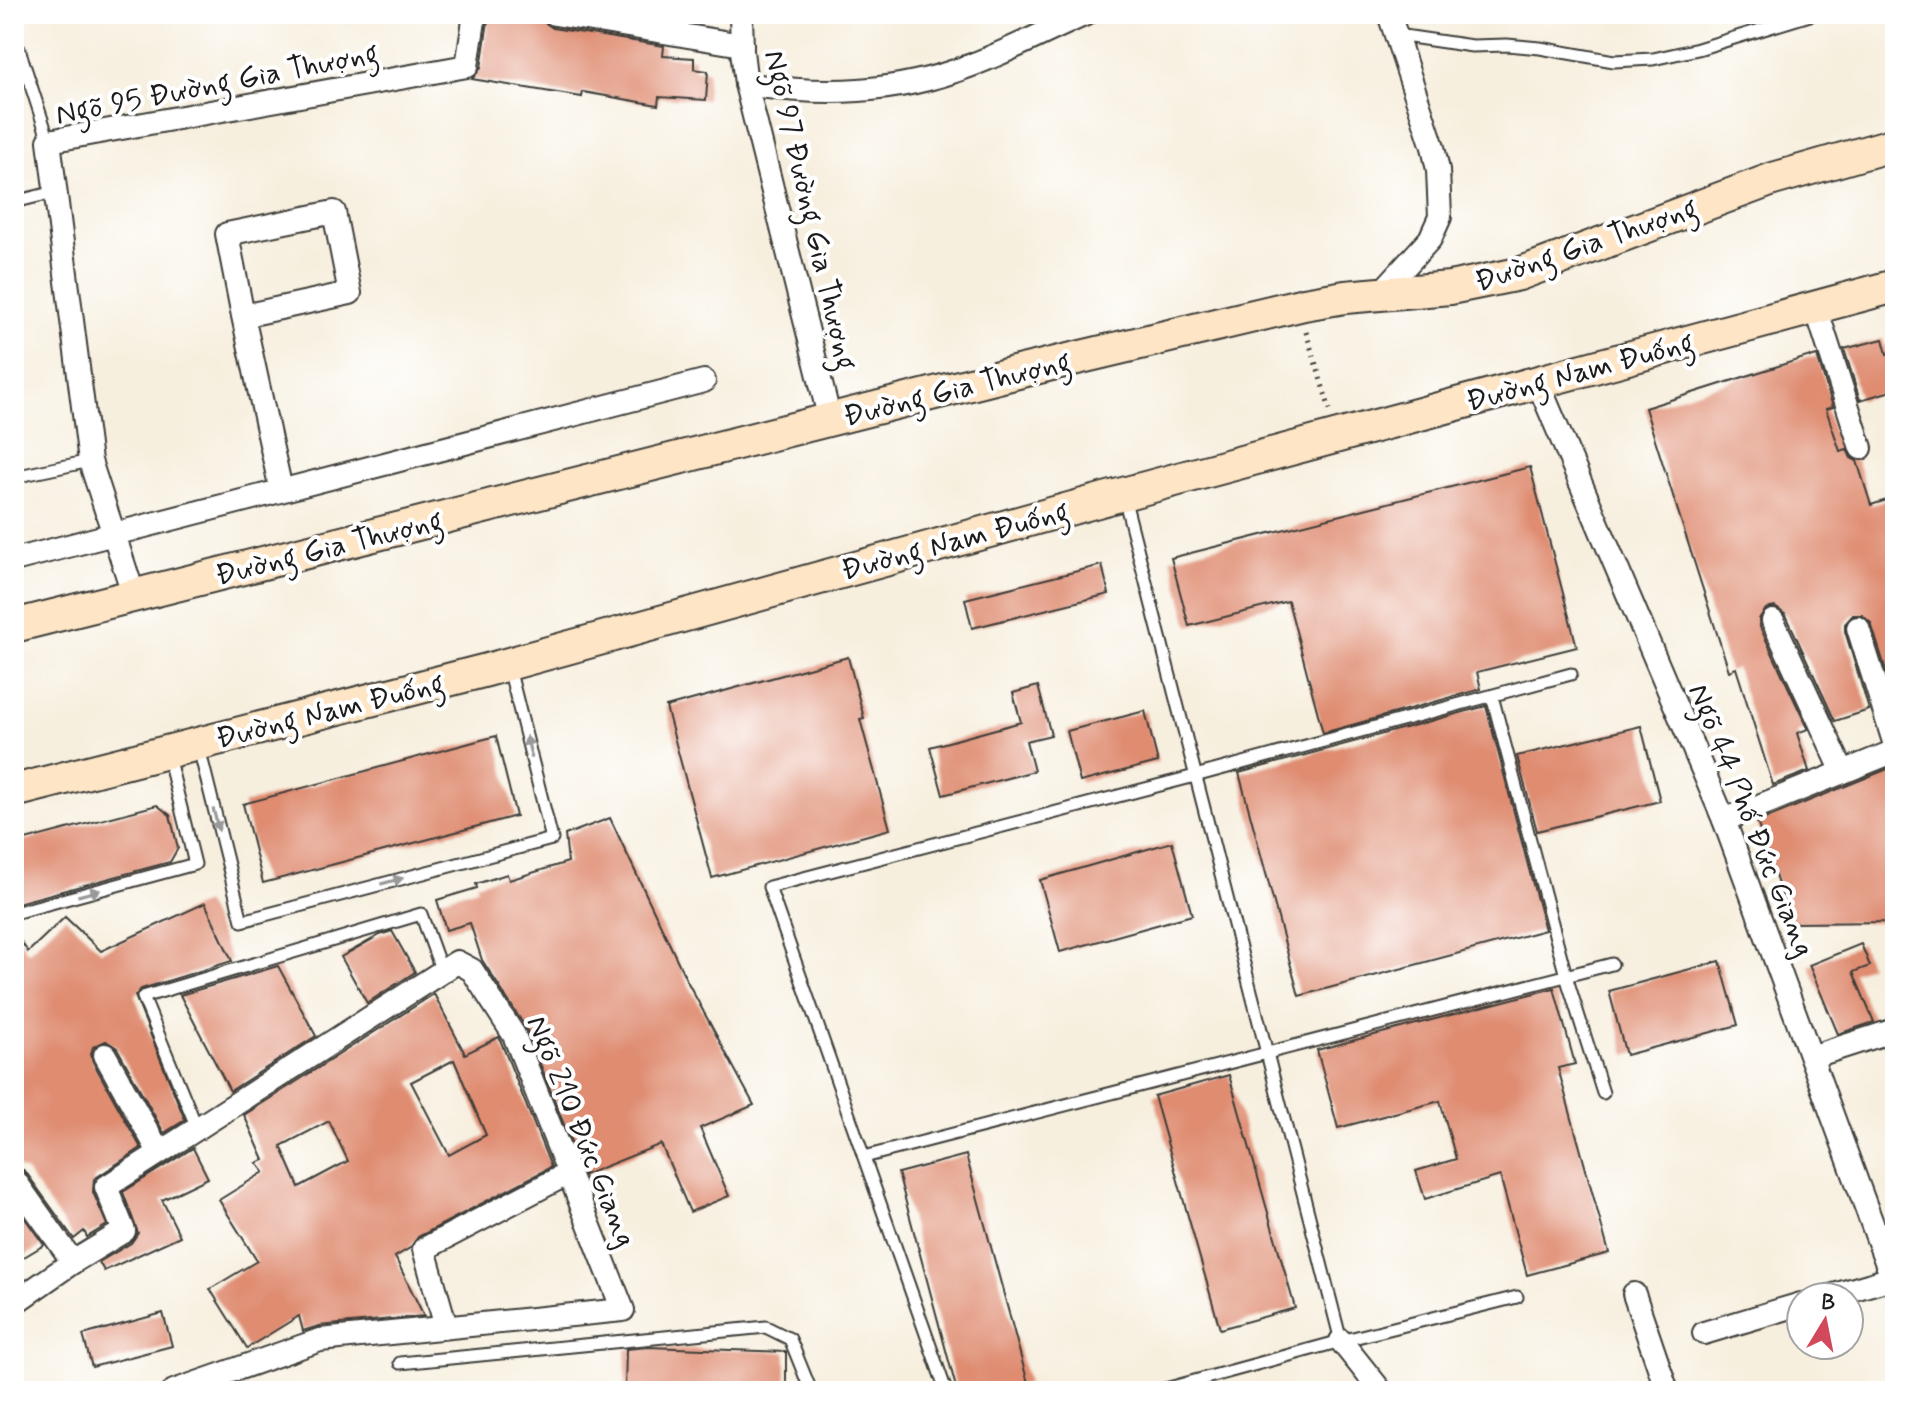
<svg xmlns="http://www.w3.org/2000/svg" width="1909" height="1405" viewBox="0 0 1909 1405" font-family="Mynerve,sans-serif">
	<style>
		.building { fill: #df8c71; fill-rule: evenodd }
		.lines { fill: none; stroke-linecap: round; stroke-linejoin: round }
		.lane-casing { stroke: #3d3c39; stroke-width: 15 }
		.street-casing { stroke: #3d3c39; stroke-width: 26 }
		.secondary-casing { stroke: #3d3c39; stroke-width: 36 }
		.path { stroke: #3d3c39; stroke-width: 5; stroke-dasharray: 2 6; stroke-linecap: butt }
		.lane { stroke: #fff; stroke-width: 11 }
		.street { stroke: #fff; stroke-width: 22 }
		.secondary { stroke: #fde5c5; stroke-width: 32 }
		.oneway { fill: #999 }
		.labels { text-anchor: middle; stroke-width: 8; stroke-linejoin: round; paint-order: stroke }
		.street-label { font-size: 30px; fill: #1c1c1c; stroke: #fff }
	</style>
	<rect width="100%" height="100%" fill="#fff"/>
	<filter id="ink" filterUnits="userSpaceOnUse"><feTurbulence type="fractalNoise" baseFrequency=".0125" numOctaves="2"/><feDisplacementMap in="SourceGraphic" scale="16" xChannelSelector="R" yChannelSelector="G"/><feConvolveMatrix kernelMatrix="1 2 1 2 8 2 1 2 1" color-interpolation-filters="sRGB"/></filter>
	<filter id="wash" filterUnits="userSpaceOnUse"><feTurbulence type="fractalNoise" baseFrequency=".006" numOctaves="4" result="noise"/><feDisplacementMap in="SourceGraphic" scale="32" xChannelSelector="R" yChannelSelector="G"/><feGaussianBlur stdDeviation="1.8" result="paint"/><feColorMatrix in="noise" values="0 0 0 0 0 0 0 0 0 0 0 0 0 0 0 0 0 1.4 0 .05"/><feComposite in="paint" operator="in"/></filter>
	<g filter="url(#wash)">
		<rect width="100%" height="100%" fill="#f7efde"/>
		<g id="blocks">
			<g class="building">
				<polygon points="489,14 544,22 553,28 664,46 663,56 694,58 694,69 708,71 706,100 659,97 658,105 583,92 582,97 472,79 481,68"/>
				<polygon points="1883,339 1887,354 1895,352 1895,390 1860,400 1844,349"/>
				<polygon points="1810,356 1810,358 1817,356 1833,407 1826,409 1840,451 1847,449 1851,458 1857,461 1871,505 1890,499 1895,516 1895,699 1871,623 1862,615 1853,615 1845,624 1845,631 1869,710 1835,721 1786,615 1775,607 1766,609 1759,619 1760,627 1808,729 1797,733 1809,771 1773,785 1736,668 1729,671 1645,408"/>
				<polygon points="1530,467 1577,647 1477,672 1481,689 1323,733 1288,601 1189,626 1171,558"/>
				<polygon points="1102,565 1109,594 972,628 965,599"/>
				<polygon points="848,657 864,718 860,719 890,829 712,878 666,707"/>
				<polygon points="1038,686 1051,735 1026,741 1034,771 943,795 930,747 1021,722 1013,693"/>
				<polygon points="1486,706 1545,930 1299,996 1239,773"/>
				<polygon points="1145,711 1158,762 1080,782 1067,731"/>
				<polygon points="1641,726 1660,801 1537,831 1517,756"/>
				<polygon points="496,736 516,816 263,883 243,804"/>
				<polygon points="1895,766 1895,922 1791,923 1757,822"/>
				<polygon points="157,805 170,815 178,848 170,862 14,904 14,843"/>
				<polygon points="610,818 687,981 754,1105 700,1128 729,1196 690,1212 661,1144 584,1175 526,1028 482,960 470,923 446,930 437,900 477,888 476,884 507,874 509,880 568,862 565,835"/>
				<polygon points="1172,842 1192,915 1060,952 1040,880"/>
				<polygon points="205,903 232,961 141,989 135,996 185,1120 164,1133 117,1048 106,1041 93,1047 91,1054 93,1062 141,1148 94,1179 93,1192 107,1225 87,1237 84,1231 74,1239 25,1171 14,1165 14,931 28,952 65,917 101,951"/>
				<polygon points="392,931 415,972 367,1003 341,957 380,935"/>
				<polygon points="1861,944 1870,966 1853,972 1874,1022 1838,1034 1809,965"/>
				<polygon points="1720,961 1738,1025 1626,1055 1609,991"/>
				<polygon points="278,966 316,1036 230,1091 180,995"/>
				<polygon points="1554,988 1575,1064 1558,1068 1609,1253 1527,1275 1500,1176 1425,1199 1416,1171 1456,1159 1440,1101 1338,1128 1317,1050"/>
				<path d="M434 994 465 1054 499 1037 551 1167 418 1237 410 1248 395 1257 424 1316 319 1326 303 1331 299 1316 247 1348 210 1289 257 1261 219 1200 264 1172 257 1163 264 1160 244 1115ZM454 1060 486 1135 449 1155 411 1082ZM329 1121 348 1161 299 1187 281 1146Z"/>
				<polygon points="1229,1075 1295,1308 1220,1329 1154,1096"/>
				<polygon points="193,1148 208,1178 162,1200 180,1236 104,1271 99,1262 131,1243 138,1233 123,1192"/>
				<polygon points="966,1155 1028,1383 998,1391 957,1391 898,1173"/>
				<polygon points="14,1203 44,1245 14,1263"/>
				<polygon points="163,1313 172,1346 92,1367 83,1335"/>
				<polygon points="648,1347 786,1352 786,1391 625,1391 626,1349"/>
			</g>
		</g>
	</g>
	<g filter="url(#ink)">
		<use href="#blocks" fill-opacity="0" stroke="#3d3c39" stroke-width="2"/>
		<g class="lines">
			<g class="lane-casing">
				<g id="lane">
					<polyline points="1397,35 1472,46 1507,45 1540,48 1614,61 1653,59 1698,49 1813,14"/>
					<polyline points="14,43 19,49 49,141"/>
					<polyline points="14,202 55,192"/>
					<polyline points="14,477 90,461"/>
					<polyline points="1124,497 1341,1341"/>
					<polyline points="1492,696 1566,976 1603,1093"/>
					<polyline points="199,748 242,921 552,839 509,668"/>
					<polyline points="14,913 195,864 168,756"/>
					<polyline points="197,1128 143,997 421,914 442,972"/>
					<polyline points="864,1157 1612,964"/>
					<polyline points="400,1363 766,1327 790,1339 811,1391"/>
					<polyline points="946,1391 769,887 1195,776 1571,674"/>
					<polyline points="1158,1391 1341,1341 1517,1297"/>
				</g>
			</g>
			<g class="street-casing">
				<g id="street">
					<polyline points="555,14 742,45"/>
					<polyline points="741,14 742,51 746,84 830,420"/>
					<path d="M746 84C822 96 896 94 969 66 1009 51 1047 31 1086 14"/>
					<polyline points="1380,294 1430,239 1440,217 1438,170 1433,147 1389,14"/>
					<polyline points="1816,308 1861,448"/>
					<polyline points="243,316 227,234 334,212 350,293 243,316 281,490"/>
					<polyline points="1538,383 1724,820 1895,1286"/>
					<polyline points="14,560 704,381"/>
					<polyline points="134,596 90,461 49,141 467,66 475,14"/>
					<polyline points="1773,621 1843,772"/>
					<polyline points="1858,628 1895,745"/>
					<polyline points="1724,820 1895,751"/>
					<polyline points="105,1055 159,1152"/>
					<polyline points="1811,1057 1895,1030"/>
					<polyline points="14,1179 73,1262 124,1231 106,1187 457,962 472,970 514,1035 623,1310 320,1340 174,1391"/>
					<polyline points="1634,1294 1667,1391"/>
					<polyline points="1827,1297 1892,1278"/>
					<polyline points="14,1303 73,1262"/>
					<polyline points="446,1327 424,1249 569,1173"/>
					<polyline points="1704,1333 1801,1304"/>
					<polyline points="1341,1341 1381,1391"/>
				</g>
			</g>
			<g class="secondary-casing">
				<g id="secondary">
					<polyline points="14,626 1018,372 1304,304 1345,297 1450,288 1519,274 1773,179 1895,144"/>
					<polyline points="14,791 487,670 1123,494 1895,286"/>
				</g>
			</g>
			<g class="path">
				<polyline points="1891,174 1895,188"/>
				<polyline points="1306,332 1330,410"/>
			</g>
			<use href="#lane" class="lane"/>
			<use href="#street" class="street"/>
			<use href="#secondary" class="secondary"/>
		</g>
		<defs><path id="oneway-solid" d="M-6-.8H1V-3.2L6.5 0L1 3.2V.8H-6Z" transform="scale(2)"/></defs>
		<g class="oneway">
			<use href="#oneway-solid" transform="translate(529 747) rotate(-104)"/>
			<use href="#oneway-solid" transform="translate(216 820) rotate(76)"/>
			<use href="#oneway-solid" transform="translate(392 881) rotate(-15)"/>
			<use href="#oneway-solid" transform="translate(89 893) rotate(-15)"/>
		</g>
	</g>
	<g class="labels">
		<g class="street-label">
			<text transform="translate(217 83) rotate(-11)" y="10">Ngõ 95 Đường Gia Thượng</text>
			<text transform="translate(811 210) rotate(77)" y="10">Ngõ 97 Đường Gia Thượng</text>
			<text transform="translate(1586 244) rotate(-19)" y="10">Đường Gia Thượng</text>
			<text transform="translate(1580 371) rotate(-15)" y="10">Đường Nam Đuống</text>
			<text transform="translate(957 388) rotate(-14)" y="10">Đường Gia Thượng</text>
			<text transform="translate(955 540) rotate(-15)" y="10">Đường Nam Đuống</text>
			<text transform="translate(329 547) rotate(-14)" y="10">Đường Gia Thượng</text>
			<text transform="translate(330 710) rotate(-14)" y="10">Đường Nam Đuống</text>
			<text transform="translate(1752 820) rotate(68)" y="10">Ngõ 44 Phố Đức Giang</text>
			<text transform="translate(582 1131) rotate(68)" y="10">Ngõ 210 Đức Giang</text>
		</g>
	</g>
	<rect width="1909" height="1405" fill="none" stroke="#fff" stroke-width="48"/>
	<g transform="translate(1825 1321) rotate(10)"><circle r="38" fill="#ffffff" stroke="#a4a4a4" stroke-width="2"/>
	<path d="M0-6L14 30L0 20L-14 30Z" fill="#d1495b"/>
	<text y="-12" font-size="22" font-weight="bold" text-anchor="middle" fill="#1c1c1c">B</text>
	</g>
</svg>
